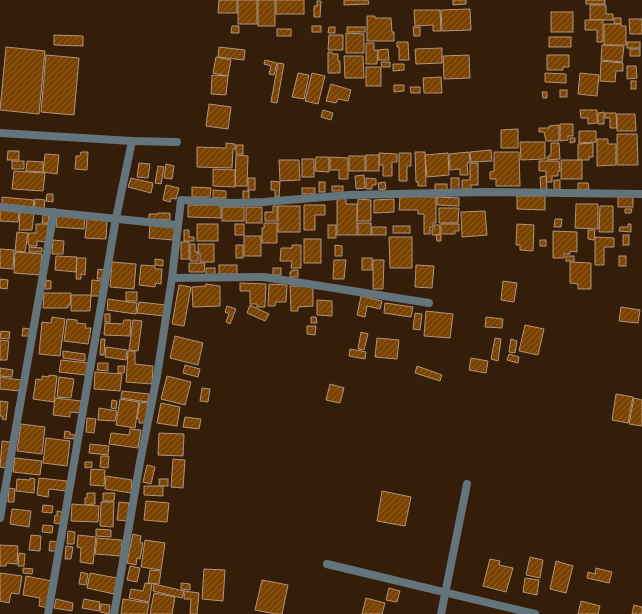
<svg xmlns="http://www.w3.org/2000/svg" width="642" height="614" viewBox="0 0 642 614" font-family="Arial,sans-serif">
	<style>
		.building { fill: url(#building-hatch); stroke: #b2947d }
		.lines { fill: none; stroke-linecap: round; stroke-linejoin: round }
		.street { stroke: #64747b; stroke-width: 8 }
	</style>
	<defs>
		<pattern id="building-hatch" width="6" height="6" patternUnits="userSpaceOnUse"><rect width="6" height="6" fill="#7a4302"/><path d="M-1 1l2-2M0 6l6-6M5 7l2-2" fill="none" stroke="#8d5e26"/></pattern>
	</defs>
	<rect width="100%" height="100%" fill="#341d09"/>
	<g class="building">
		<polygon points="219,0 237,0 237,13 218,13"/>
		<rect x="238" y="0" width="19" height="24"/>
		<rect x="258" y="0" width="17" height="26"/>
		<rect x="276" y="0" width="28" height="14"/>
		<polygon points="344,0 368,0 369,4 344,5"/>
		<polygon points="453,0 466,0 466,4 453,5"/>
		<rect x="586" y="0" width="19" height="4"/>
		<polygon points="317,1 321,1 320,17 314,17 314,6 317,6"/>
		<polygon points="590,5 606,5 606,14 613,14 613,20 590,20"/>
		<polygon points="470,9 471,30 442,31 441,10"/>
		<polygon points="414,10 440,10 441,31 433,31 433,25 415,26"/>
		<rect x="551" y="12" width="22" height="20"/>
		<polygon points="367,16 375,16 375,18 391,18 392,32 394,32 394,41 367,41"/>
		<rect x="614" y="18" width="7" height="6"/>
		<polygon points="629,19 642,19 642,34 630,34"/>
		<polygon points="585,20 603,20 603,42 597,42 597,30 585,30"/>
		<polygon points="604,24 621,24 621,26 626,26 626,45 604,45"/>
		<polygon points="232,26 239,26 239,33 231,33"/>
		<rect x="312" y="26" width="9" height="6"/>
		<polygon points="329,27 335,27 335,33 328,33"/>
		<rect x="347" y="27" width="18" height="5"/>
		<polygon points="413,27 420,27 420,36 414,36"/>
		<rect x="277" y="29" width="14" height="7"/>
		<polygon points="346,33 364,34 364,53 346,53"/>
		<polygon points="54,35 83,36 83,46 54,45"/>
		<polygon points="329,35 343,35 343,50 328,50"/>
		<rect x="549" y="37" width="22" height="10"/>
		<polygon points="397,42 408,42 409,60 399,60 399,47 397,47"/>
		<rect x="627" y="42" width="13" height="6"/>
		<polygon points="366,43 374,43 374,50 378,50 377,64 366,64"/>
		<polygon points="602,45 624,46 622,62 601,60"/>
		<polygon points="6,47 45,51 39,114 0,110"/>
		<polygon points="219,47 245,50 244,60 218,57"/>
		<polygon points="442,48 442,63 416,64 415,49"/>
		<polygon points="388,49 389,60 378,60 378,50"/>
		<rect x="630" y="49" width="10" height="7"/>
		<polygon points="328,52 332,52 332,54 338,54 338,61 340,61 340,73 328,73"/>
		<polygon points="46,55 79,58 74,115 41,112"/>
		<polygon points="469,55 470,78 444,79 443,56"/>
		<polygon points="547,55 569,55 569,67 563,67 563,70 547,70"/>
		<polygon points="344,56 363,56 364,78 345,78"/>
		<polygon points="216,57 231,60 228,76 213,73"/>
		<polygon points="265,60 277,63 274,75 269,74 271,66 264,64"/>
		<polygon points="601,61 623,63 623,71 616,71 615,82 600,81"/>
		<polygon points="381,62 390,62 390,67 382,67"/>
		<polygon points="278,63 284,64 277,103 271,102"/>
		<polygon points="393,64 404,64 404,70 393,71"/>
		<polygon points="627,66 636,66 637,78 627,79"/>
		<rect x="366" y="67" width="15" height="19"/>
		<polygon points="298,73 309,75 304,99 292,97"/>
		<polygon points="312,73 325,76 318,104 305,101"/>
		<polygon points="545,73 566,74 566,83 545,82"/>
		<polygon points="580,73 599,75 597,96 578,94"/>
		<polygon points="212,75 228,76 226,95 211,94"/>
		<polygon points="441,77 442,93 424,93 423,78"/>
		<rect x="631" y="81" width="5" height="8"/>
		<polygon points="331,84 351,90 348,101 338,99 336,103 326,101"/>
		<polygon points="394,85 404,85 404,91 394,92"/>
		<polygon points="410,87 420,87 420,93 411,93"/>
		<rect x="560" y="90" width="7" height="7"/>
		<polygon points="542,92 547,92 547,98 543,98"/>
		<polygon points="209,104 231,107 228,129 206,126"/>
		<polygon points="323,110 333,113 331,120 321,117"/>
		<polygon points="580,110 597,110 597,123 588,124 588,118 581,118"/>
		<polygon points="604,112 604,124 598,124 598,113"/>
		<polygon points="605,113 616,113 617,128 610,128 610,118 605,118"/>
		<polygon points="617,114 635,114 636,131 617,131"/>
		<polygon points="560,124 573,124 573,136 568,136 568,140 560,141"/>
		<polygon points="559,125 559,141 546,141 544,132 539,132 539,128 549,128 549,126"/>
		<polygon points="518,129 518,148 501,148 501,130"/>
		<polygon points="579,131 596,131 596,142 579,143"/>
		<polygon points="617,134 637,134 638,165 617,165"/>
		<polygon points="570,138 575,138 575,142 570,143"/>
		<polygon points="597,139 608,139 608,144 616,144 616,165 597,166"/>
		<polygon points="520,142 545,142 545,159 521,160"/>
		<polygon points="226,143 235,144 235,149 233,149 232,168 197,167 197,147 226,148"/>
		<polygon points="551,143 559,143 560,159 547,160 547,157 549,157 549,155 551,155"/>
		<polygon points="593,143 593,157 589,157 589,160 578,160 578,144"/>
		<rect x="236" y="145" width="7" height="9"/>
		<polygon points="491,150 492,161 471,162 470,152"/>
		<polygon points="8,151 19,151 19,160 7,160"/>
		<polygon points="81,152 88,152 87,170 75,169 76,156 80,156"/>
		<polygon points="415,152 425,152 426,186 418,186 418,182 416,182"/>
		<polygon points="469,152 470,162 467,163 468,175 460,175 460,169 450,170 449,154"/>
		<polygon points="494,152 519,152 520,186 496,186 496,179 490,179 490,172 494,171"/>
		<polygon points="379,153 397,154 397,162 392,162 392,176 383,176 383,165 379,165"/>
		<polygon points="399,153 411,153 411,166 407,166 407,181 399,181"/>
		<polygon points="448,153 449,175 427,177 425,155"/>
		<polygon points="45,154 59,155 57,174 43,172"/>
		<polygon points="236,155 248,156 247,186 235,186"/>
		<rect x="366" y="155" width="13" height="16"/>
		<rect x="349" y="156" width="16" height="15"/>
		<polygon points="316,157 329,157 329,172 315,171"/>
		<polygon points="330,157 348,158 348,179 339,179 339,170 330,170"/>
		<rect x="302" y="159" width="12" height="18"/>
		<polygon points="279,160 299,160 300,180 280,181"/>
		<rect x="561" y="160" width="21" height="19"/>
		<rect x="12" y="161" width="12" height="8"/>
		<polygon points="27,161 43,162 43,172 26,171"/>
		<polygon points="539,161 559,161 560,171 558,171 558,176 552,176 552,182 546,182 546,171 539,171"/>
		<polygon points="139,163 150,164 148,178 137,177"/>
		<polygon points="470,163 478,163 478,185 471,185 471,189 462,189 462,180 470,180"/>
		<polygon points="166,164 174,166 172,179 164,178"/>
		<polygon points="158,166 164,167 161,184 155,183"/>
		<polygon points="213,169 235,170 235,187 213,186"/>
		<polygon points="14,171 45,173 43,191 12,189"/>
		<polygon points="364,175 365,188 356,189 355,176"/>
		<polygon points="546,176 547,189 541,190 540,177"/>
		<polygon points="131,178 153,183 151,193 128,187"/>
		<rect x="248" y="178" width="7" height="12"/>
		<polygon points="366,178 376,179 376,185 372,185 372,189 366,189"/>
		<rect x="451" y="178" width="8" height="12"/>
		<polygon points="554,180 560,180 560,189 554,190"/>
		<polygon points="271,181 280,182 279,197 275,197 275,190 271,190"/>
		<rect x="319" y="182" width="6" height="10"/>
		<polygon points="385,182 386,189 379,190 378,183"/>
		<polygon points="578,183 588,183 589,189 578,190"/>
		<rect x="435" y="184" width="12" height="6"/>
		<polygon points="166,185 179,188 176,199 171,198 170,202 163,200"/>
		<rect x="332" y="186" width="11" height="5"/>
		<polygon points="192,187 211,188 210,197 192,197"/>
		<rect x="302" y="188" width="13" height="6"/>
		<polygon points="213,190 226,191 226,198 213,198"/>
		<rect x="243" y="191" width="6" height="10"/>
		<polygon points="47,194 53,194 53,202 46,201"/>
		<polygon points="400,196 436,197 436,223 433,223 433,227 430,227 430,234 424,234 424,214 418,214 418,210 399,210"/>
		<polygon points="517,196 545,196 545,210 517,209"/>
		<polygon points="2,197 34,200 33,207 2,204"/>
		<polygon points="437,197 459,198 459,206 437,205"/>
		<rect x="618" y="197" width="15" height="10"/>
		<polygon points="337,198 346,198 346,204 357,204 357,235 337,235"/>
		<polygon points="35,199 45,200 44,209 34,209"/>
		<polygon points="358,199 371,200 371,221 357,221"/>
		<polygon points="394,199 394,212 374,213 374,200"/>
		<polygon points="576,204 598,204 598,229 575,228"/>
		<polygon points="188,205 221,205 221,218 188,217"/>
		<polygon points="304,205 325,205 325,215 315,215 315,230 304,230"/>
		<polygon points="273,206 277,206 277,221 265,221 265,212 273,212"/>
		<rect x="278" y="206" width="22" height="26"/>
		<polygon points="600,206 613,206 613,232 599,232"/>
		<rect x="222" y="207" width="22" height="14"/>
		<rect x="246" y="207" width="16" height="16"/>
		<polygon points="439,208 459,208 458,223 439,223"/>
		<polygon points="625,209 632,209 631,213 625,213"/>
		<polygon points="0,210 19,212 18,222 0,221"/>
		<polygon points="485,211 487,235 462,237 461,212"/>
		<polygon points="20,212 34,213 32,230 19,230"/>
		<polygon points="158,213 170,213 170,220 149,219 149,214 158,214"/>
		<polygon points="57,214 85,216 84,229 56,227"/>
		<polygon points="43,215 49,215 48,223 42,223"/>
		<polygon points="87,219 107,221 106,239 85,238"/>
		<polygon points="555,219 562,219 561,227 554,227"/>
		<polygon points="264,223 277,223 277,243 262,243 262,228 264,228"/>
		<rect x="358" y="223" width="13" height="12"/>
		<polygon points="36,224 48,224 47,242 37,241 37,246 29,246 29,244 28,244 28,233 36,233"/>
		<rect x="197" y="224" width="21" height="17"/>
		<rect x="235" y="224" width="9" height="11"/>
		<polygon points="441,224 459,224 459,231 455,231 455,234 441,234"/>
		<polygon points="517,224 534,225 533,251 520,250 520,245 516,245"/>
		<polygon points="628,224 631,224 631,232 619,231 620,227 628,227"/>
		<polygon points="150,225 175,227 174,240 149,238"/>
		<rect x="328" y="225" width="8" height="13"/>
		<polygon points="434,225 440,225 440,235 432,235 432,229 434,229"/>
		<rect x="393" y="226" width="17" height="7"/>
		<rect x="372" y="227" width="14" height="8"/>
		<polygon points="184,230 189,230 189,237 194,237 194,241 184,241"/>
		<polygon points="588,230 595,230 594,240 588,239"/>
		<polygon points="553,231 577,232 577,252 570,251 570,254 564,254 564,258 553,258"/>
		<polygon points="17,232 28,233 25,252 15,251"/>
		<polygon points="436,235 441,235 441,241 437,241"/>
		<rect x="623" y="235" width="6" height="10"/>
		<rect x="244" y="236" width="17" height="20"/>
		<polygon points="389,237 412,237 412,268 390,268"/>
		<polygon points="595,237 614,238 614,247 604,247 604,265 595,265"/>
		<rect x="304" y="239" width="17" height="24"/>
		<polygon points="53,240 64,241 63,254 52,254"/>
		<rect x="540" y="240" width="6" height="6"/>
		<rect x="181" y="242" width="8" height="17"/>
		<polygon points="190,244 195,244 195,252 198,252 198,261 190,261"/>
		<polygon points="198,244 214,244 214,262 200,262 200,253 198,253"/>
		<rect x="236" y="245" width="7" height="13"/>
		<polygon points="292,245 301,245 301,268 291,268 292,261 280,261 281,248 292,248"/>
		<polygon points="335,245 342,246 342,256 335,256"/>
		<polygon points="29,247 42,248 42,252 29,252"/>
		<polygon points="0,249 14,250 13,269 0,268"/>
		<polygon points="15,252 42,254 40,275 14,273"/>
		<polygon points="56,256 77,257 76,272 55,270"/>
		<rect x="566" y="256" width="8" height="5"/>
		<rect x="619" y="256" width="7" height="10"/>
		<polygon points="77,258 86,258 85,275 81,274 81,279 76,279"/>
		<rect x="362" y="258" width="10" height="12"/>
		<polygon points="155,259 163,260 163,266 155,265"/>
		<polygon points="334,260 346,260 344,279 333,279"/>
		<polygon points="373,260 384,260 383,289 373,289"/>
		<polygon points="112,262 136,264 134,289 110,287"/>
		<polygon points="570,262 591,263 591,289 578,289 578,284 570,283"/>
		<polygon points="189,263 205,263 204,272 189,272"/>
		<polygon points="141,265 155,266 155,269 162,269 161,284 156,283 155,287 139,285"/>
		<rect x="219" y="265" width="18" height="9"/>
		<polygon points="416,265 434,266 432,288 415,287"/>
		<rect x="206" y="268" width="9" height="7"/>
		<rect x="273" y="268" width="8" height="7"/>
		<polygon points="98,269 104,270 103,279 97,279"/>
		<polygon points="292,270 298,270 298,277 290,277 290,272 291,272"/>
		<polygon points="0,279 8,280 7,289 0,288"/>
		<polygon points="46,280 51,281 51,289 45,289"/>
		<polygon points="92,280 102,281 101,296 91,296"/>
		<polygon points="503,281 517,283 514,302 501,300"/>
		<polygon points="240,283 266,284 265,307 257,307 257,304 250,304 250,291 240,291"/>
		<polygon points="206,284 220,286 220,306 193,307 192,287 206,286"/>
		<polygon points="269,284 287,285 286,302 276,302 275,306 268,306"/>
		<polygon points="179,285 191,287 184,326 172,324"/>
		<polygon points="290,286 313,286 313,306 298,307 298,311 291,311"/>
		<rect x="126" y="292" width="11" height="9"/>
		<polygon points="44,293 71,293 70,305 68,305 68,308 43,308"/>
		<polygon points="71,295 91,295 90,311 71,311"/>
		<polygon points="361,296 382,301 380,309 367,306 365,317 357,315"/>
		<polygon points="108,299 137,303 136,314 107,310"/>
		<polygon points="317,300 332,301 332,316 317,315"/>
		<polygon points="139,302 166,305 164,316 137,313"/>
		<polygon points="385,303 413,307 411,317 384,313"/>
		<polygon points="250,305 269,314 265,321 247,313"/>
		<polygon points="227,306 236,309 230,324 226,322 229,314 225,312"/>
		<polygon points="621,307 640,310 638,323 619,321"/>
		<polygon points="426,311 453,314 450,338 424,336"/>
		<polygon points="415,313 422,314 420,330 413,329"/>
		<rect x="105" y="314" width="5" height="8"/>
		<polygon points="52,317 65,319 60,356 39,354 42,322 51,323"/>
		<polygon points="311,317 316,317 317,323 311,323"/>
		<polygon points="486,317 503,319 502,328 485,327"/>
		<polygon points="67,319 77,320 77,323 86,324 85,328 91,328 88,344 64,341"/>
		<polygon points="124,320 131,320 130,336 104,335 105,323 123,324"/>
		<polygon points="133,320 142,321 138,351 129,350"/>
		<polygon points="525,325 544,329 538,355 519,351"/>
		<polygon points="307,326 316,326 315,335 307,334"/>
		<polygon points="23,328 30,329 30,336 22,336"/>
		<polygon points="1,331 10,332 9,339 0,338"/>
		<polygon points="361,332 368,334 364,350 358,349"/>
		<polygon points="175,336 203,343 198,365 170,358"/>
		<polygon points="377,338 399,340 397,359 375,357"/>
		<polygon points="495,338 501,339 498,361 491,359"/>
		<polygon points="101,339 105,339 104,355 100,355"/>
		<polygon points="511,339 517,341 515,353 509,352"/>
		<polygon points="0,340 9,341 7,360 0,360"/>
		<polygon points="106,347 127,350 126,360 105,357"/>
		<polygon points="350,349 366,352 365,359 349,356"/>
		<polygon points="63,351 85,354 85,361 63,358"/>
		<polygon points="128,351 135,351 135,364 153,366 152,384 126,382"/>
		<polygon points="509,354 519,357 518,363 507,360"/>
		<polygon points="471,358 488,361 486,373 469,370"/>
		<polygon points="61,360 88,363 86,375 59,372"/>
		<polygon points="98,363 108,363 108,371 97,370"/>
		<polygon points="185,365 200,369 198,377 183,373"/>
		<polygon points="118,366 125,366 124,373 118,373"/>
		<polygon points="417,366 442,375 440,381 415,373"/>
		<polygon points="0,368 13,370 12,377 0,376"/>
		<polygon points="95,372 122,374 120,391 94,389"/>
		<polygon points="49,375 57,376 54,402 33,399 36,379 42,380 42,376 49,377"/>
		<polygon points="167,376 191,382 185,405 161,399"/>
		<polygon points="0,377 21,380 20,391 0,389"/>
		<polygon points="59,377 74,379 71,398 57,397"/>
		<polygon points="330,384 344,388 340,403 326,400"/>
		<polygon points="202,388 210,389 208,402 200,401"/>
		<polygon points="122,391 149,394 148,402 121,398"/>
		<polygon points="616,394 633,397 628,423 612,420"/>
		<polygon points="55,398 81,401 80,413 70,412 70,417 53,415"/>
		<polygon points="634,398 642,400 642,426 629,424"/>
		<polygon points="120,399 139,402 135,428 116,425"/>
		<polygon points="112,400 117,401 116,409 111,408"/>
		<polygon points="0,401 8,402 6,420 2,419 2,416 0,416"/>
		<polygon points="140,402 148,403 145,423 139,423 139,419 137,418"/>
		<polygon points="161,403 180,407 177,426 157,423"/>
		<polygon points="99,408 117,411 115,421 98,420"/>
		<polygon points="185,417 201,419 199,429 183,427"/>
		<polygon points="87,418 96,419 94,433 86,432"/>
		<polygon points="21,424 45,427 42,454 17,451"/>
		<polygon points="130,429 141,430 138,448 109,444 111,433 129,435"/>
		<polygon points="65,431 70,432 70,434 75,435 75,439 64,438"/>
		<polygon points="159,433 184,434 183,456 158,455"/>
		<polygon points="46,438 70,441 67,466 43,463"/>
		<polygon points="2,441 10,442 7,468 0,467"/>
		<polygon points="90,444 109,446 108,455 89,453"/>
		<polygon points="101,456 109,456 108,468 100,467"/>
		<polygon points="15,458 42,461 40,475 13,472"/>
		<polygon points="173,459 185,460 183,488 171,487"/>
		<polygon points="85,462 92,462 92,467 85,468"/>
		<polygon points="147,465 155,467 151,484 143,482"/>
		<polygon points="91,469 105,470 104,486 90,485"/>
		<polygon points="106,476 132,480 131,493 105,489"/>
		<polygon points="30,478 35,479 34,493 16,491 17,479 30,480"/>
		<polygon points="39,478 67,481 66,491 49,489 48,497 37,495"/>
		<rect x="159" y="479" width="9" height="7"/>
		<polygon points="144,486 163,486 163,496 144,495"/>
		<polygon points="9,488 15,489 14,502 8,502"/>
		<polygon points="382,491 411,497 405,526 377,521"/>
		<polygon points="87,493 95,493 95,504 85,505 85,498 87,498"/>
		<polygon points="103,493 115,493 114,501 103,501"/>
		<polygon points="146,501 169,503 167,522 144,520"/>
		<polygon points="101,502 114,502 113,527 100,526"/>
		<polygon points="119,502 129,503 127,521 117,520"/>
		<polygon points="72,504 99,506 98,522 71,521"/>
		<polygon points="43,505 53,506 52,513 42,512"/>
		<polygon points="12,509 31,511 29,527 10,524"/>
		<polygon points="57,511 62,512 60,524 54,523 55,515 57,516"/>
		<polygon points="43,525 53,526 52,533 42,532"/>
		<polygon points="96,529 111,530 111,537 96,536"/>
		<polygon points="68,531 75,532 74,544 67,544"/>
		<polygon points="133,534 141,536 140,542 143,543 140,559 137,558 136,565 127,563"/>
		<polygon points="31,535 41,536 40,551 29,550"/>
		<polygon points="78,535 96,537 93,564 80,562 81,548 77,547"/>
		<polygon points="97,538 122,540 121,556 95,554"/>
		<polygon points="145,540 165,543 161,570 141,567"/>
		<polygon points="50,541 57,542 56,551 49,551"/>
		<polygon points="0,545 18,546 17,564 6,563 6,566 0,566"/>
		<polygon points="66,546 73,547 71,559 65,559"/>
		<polygon points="19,553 25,554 24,566 18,566"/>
		<polygon points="530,557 543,560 540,578 526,575"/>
		<polygon points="490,559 500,561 499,565 513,568 506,592 483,586"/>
		<polygon points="556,561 573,566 566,593 550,589"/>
		<polygon points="130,566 140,568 137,582 127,580"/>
		<polygon points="23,568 33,569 32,574 23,573"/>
		<polygon points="596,568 612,572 609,583 587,578 588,572 595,574"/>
		<polygon points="204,569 225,570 223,601 202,599"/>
		<polygon points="150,570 161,571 159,584 148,583"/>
		<polygon points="81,572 88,574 86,585 79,584"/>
		<polygon points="0,573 22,576 19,594 11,593 9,603 0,601"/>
		<polygon points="90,573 117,578 114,594 87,588"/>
		<polygon points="26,576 52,581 48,608 39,606 40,598 23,595"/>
		<polygon points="525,578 539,580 537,595 523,592"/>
		<polygon points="262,580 288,585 282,614 275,614 255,610"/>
		<polygon points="145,583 152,584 149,602 129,598 131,589 143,591"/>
		<polygon points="181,583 190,584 190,590 181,589"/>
		<polygon points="154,584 184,591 182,598 153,591"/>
		<polygon points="389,588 400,591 397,602 386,600"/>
		<polygon points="184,591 199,593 197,614 190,614 191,599 184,599"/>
		<polygon points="154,593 175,597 172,614 150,614"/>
		<polygon points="366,598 385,603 382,614 362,614"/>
		<polygon points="56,599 73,603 72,611 54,608"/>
		<polygon points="84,599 100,602 99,611 82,608"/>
		<polygon points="123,599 149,603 147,614 121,614"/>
		<polygon points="581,601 600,606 598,614 578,614"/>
		<polygon points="101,604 110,605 109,614 100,612"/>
		<polygon points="634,605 642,607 642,614 632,614"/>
	</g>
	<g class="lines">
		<g class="street">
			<polyline points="0,133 132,141 177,142"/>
			<polyline points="0,207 177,225"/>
			<polyline points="172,278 264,277 429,303"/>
			<polyline points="0,518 54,212"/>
			<polyline points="327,564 535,614"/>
			<polyline points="48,614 116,218 132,141"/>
			<polyline points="114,614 140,462 157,376 172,278 181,200 232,203 264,202 349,195 486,192 642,194"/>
			<polyline points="441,614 467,484"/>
		</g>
	</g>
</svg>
